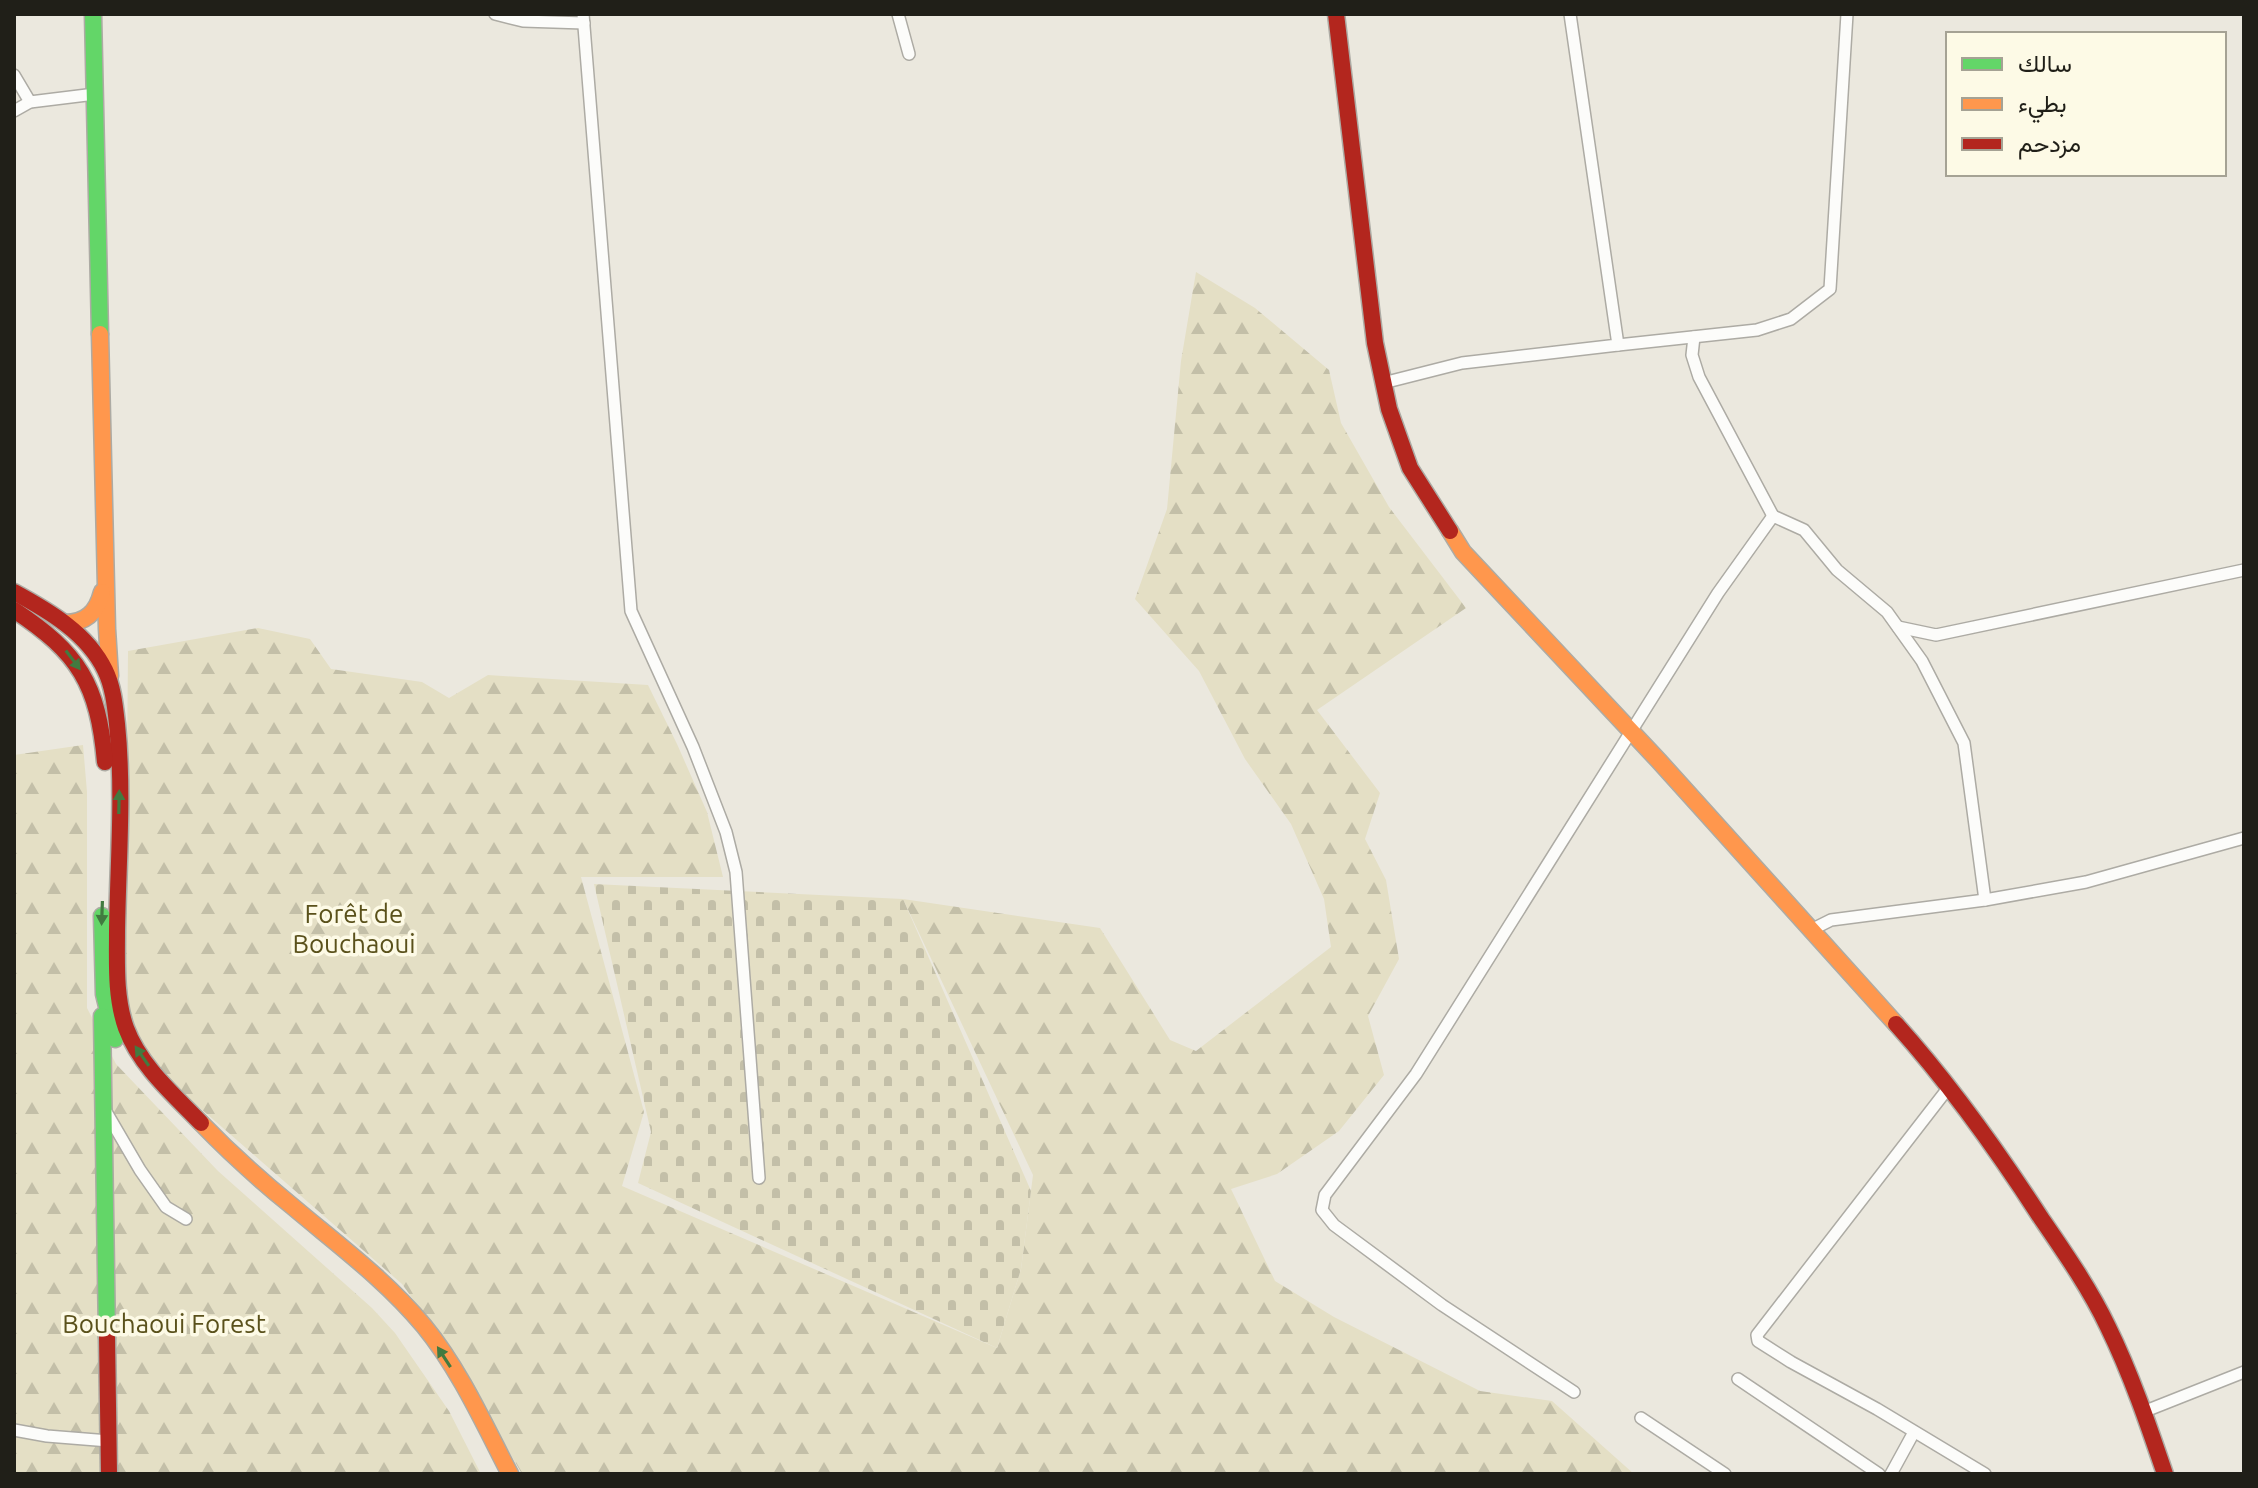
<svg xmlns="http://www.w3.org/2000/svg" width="2258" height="1488" viewBox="0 0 2258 1488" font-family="Ubuntu,Vazirmatn,sans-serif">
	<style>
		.forest { fill: url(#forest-firs) }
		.cemetery { fill: url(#cemetery-stones) }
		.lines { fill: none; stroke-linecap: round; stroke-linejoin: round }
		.street-casing { stroke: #adaba4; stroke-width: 14 }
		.fast-casing { stroke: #adaba4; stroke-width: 19 }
		.slow-casing { stroke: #adaba4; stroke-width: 19 }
		.jam-casing { stroke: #adaba4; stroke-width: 19 }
		.street { stroke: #fcfcfa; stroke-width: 11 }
		.fast { stroke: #63d668; stroke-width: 16 }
		.slow { stroke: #ff974d; stroke-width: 16 }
		.jam { stroke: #b3261e; stroke-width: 16 }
		.oneway { fill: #427a40 }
		.labels { text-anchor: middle; stroke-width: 7; stroke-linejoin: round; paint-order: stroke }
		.park-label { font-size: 26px; fill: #5a511b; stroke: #fdfae6 }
	</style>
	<defs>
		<pattern id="forest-firs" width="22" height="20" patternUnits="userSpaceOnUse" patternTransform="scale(2)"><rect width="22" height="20" fill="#e4dfc5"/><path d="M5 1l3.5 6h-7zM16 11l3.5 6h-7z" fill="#c3bfa8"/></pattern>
		<pattern id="cemetery-stones" width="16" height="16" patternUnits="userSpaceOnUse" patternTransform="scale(2)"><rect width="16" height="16" fill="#e4dfc5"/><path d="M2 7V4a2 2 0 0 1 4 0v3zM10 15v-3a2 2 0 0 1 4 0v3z" fill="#c3bfa8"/></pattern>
	</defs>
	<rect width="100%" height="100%" fill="#ebe8de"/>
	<g class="forest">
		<polygon points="1196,272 1255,308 1329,370 1341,423 1389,507 1466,608 1317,710 1380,793 1365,839 1386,880 1399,959 1368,1016 1384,1075 1339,1131 1277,1174 1231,1189 1275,1281 1334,1317 1480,1391 1552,1401 1634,1474 522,1474 452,1353 402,1284 161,1074 136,1042 125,1000 128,651 258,628 310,639 331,669 422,682 449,698 488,675 648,685 677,744 707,812 723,877 581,877 644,1112 622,1186 997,1348 1021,1269 1033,1175 903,899 1100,928 1170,1040 1196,1051 1331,947 1324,899 1291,824 1245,759 1199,671 1135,599 1167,509 1181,361"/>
		<polygon points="83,745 87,792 87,1008 116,1064 218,1171 372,1308 395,1333 449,1411 481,1474 14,1474 14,755"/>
	</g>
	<polygon class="cemetery" points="594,884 903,899 1031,1191 1021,1269 997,1348 638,1183 651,1132"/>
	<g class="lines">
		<g class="street-casing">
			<g id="street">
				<polyline points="495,14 523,21 584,23"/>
				<polyline points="583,14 631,611 693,747 726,832 736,872 759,1178"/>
				<polyline points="898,14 909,54"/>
				<polyline points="14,75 30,102"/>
				<polyline points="14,111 30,102 95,94"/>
				<polyline points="1694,337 1692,355 1699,377 1773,516"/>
				<polyline points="1618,345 1757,330 1791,319 1830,289 1847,14"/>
				<polyline points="1383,383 1462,363 1618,345 1570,14"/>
				<polyline points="1898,627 1936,635 2244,570"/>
				<polyline points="1811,930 1831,920 1985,900 2086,882 2244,838"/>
				<polyline points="1949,1087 1757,1335 1758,1341 1791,1362 1877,1409 1985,1474"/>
				<polyline points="105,1110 140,1170 166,1207 186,1219"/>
				<polyline points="1738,1379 1879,1474"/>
				<polyline points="1574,1392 1442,1305 1334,1225 1322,1210 1325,1195 1416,1074 1718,593 1773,516 1804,530 1837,570 1887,612 1922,661 1964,743 1985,900"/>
				<polyline points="2143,1412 2244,1372"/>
				<polyline points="1641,1418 1725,1474"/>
				<polyline points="14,1430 47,1436 109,1441"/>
				<polyline points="1891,1474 1914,1432"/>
			</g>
		</g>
		<g class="fast-casing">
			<g id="fast">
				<polyline points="93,14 100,334"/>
				<polyline points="102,916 104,994 115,1039"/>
				<polyline points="102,1016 107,1337"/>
			</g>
		</g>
		<g class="slow-casing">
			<g id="slow">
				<polyline points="100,334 107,629 110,676"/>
				<polyline points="1450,531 1463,552 1659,761 1896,1024"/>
				<path d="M65 623C86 623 97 612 102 592"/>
				<path d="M201 1123C230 1153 260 1180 292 1206 337 1244 386 1280 424 1326 460 1370 484 1424 510 1474"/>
			</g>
		</g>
		<g class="jam-casing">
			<g id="jam">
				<polyline points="1336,14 1375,343 1389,409 1410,468 1450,531"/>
				<path d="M14 592C49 611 87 633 105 670 113 686 115 706 117 724 124 793 118 862 117 931 117 963 115 997 126 1028 140 1066 174 1095 201 1123"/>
				<path d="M14 610C79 653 98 684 105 762"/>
				<path d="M1896 1024C1950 1084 1997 1150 2041 1218 2065 1253 2090 1289 2108 1327 2131 1374 2148 1424 2165 1474"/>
				<polyline points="107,1337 109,1474"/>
			</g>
		</g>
		<use href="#street" class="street"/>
		<use href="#fast" class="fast"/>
		<use href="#slow" class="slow"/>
		<use href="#jam" class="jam"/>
	</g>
	<defs><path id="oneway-solid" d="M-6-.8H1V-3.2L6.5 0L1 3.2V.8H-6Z" transform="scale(2)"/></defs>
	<g class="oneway">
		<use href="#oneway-solid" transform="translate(73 660) rotate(53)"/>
		<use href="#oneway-solid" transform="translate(119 802) rotate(-89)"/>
		<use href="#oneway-solid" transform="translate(102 913) rotate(92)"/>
		<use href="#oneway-solid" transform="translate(142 1056) rotate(-125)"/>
		<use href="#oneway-solid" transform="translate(444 1357) rotate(-123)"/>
	</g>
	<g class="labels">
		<g class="park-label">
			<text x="354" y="923">Forêt de<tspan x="354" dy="30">Bouchaoui</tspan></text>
			<text x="164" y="1333">Bouchaoui Forest</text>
		</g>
	</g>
	<rect width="2258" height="1488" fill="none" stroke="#201f18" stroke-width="32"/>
	<rect x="1946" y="32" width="280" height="144" fill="#fdfae6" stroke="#a5a294" stroke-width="2"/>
	<rect x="1962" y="58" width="40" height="12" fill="#63d668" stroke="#a5a294" stroke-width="2"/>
	<text x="2018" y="72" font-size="24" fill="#201f18">سالك</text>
	<rect x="1962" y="98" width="40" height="12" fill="#ff974d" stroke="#a5a294" stroke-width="2"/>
	<text x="2018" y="112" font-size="24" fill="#201f18">بطيء</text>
	<rect x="1962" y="138" width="40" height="12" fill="#b3261e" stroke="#a5a294" stroke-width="2"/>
	<text x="2018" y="152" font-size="24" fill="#201f18">مزدحم</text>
</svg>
